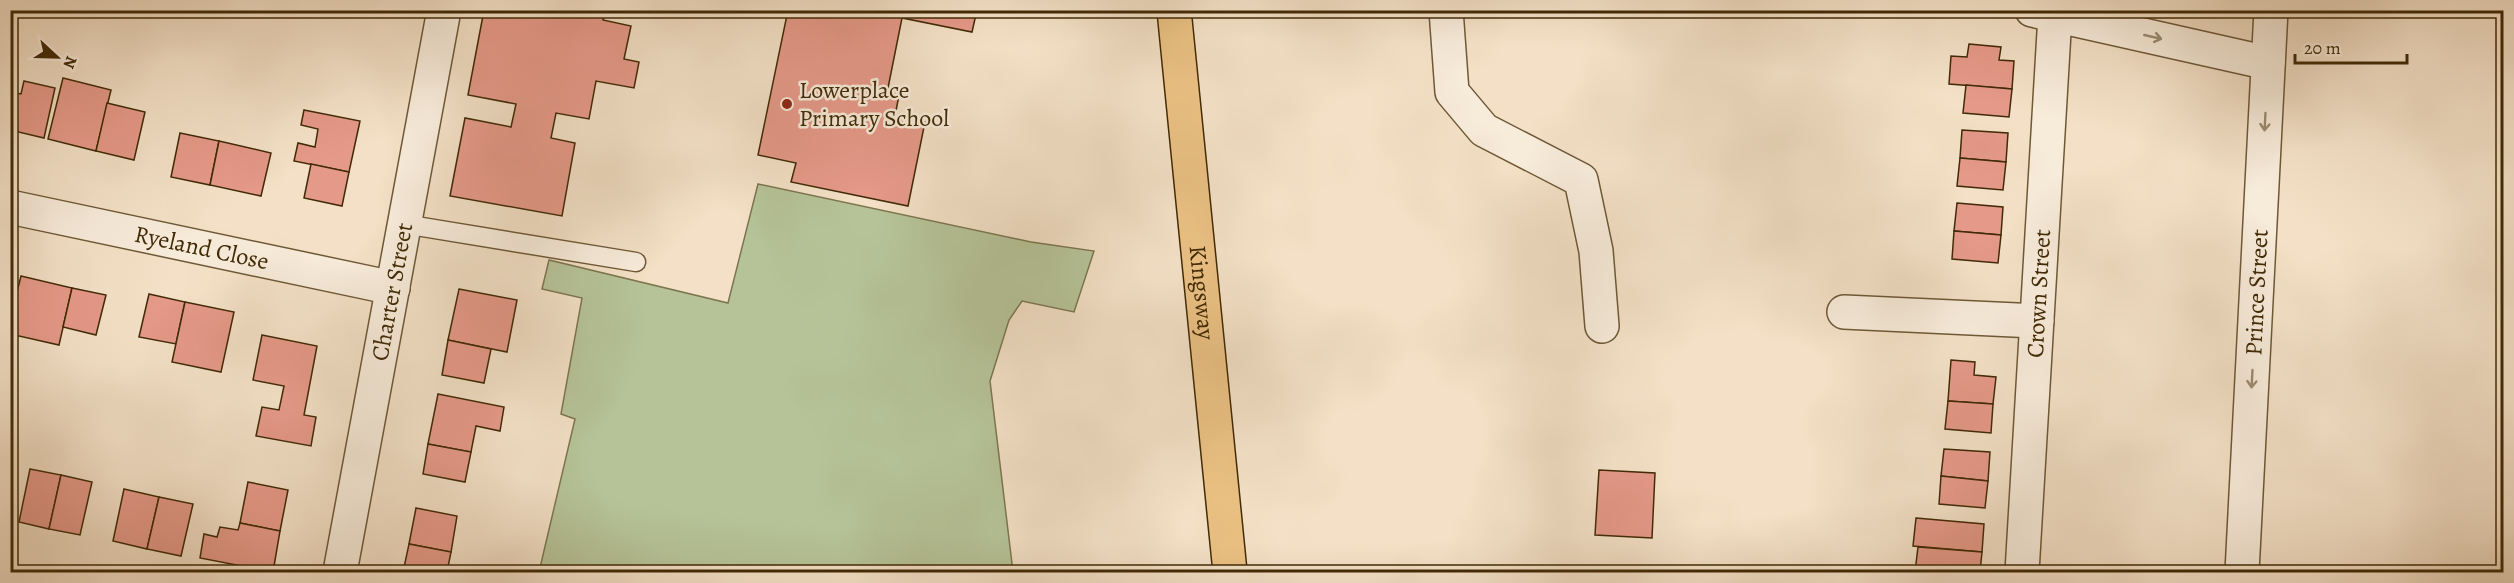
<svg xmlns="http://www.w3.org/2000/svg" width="2514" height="583" viewBox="0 0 2514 583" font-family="Alegreya,serif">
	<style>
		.green { fill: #b6c398; stroke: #7c764f; stroke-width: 1.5 }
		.building { fill: #e59989; stroke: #412a06; stroke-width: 1.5 }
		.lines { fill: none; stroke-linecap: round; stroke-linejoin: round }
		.service-casing { stroke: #6e5836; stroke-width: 21 }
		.minor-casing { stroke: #6e5836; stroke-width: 36 }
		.trunk-casing { stroke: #412a06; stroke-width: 36 }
		.service { stroke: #f7ebda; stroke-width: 18 }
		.minor { stroke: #f7ebda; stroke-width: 33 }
		.trunk { stroke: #eac083; stroke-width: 33 }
		.oneway { stroke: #9c8a70 }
		.poi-dot { fill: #8f2418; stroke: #f7ebda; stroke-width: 2 }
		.labels { text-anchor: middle; stroke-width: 5; stroke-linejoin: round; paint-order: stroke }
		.poi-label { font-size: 24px; fill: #412a06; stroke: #f7ebda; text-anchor: start }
		.street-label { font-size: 24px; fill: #412a06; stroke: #f7ebda }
	</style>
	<rect width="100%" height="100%" fill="#f3e0c6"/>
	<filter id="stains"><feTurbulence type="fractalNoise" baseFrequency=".00333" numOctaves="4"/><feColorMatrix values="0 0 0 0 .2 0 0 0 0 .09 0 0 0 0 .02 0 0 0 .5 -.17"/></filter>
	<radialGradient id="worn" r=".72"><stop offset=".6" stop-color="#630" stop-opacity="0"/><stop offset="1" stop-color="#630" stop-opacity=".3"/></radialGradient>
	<polygon class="green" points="758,184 1031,242 1094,251 1074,312 1022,301 1009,320 990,381 1013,572 539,572 575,419 561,414 582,298 542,289 549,260 728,303"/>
	<g class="building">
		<polygon points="484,10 605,10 603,20 631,26 624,59 639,62 634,88 596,81 589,119 556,113 551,138 575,143 562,216 450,196 465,118 511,127 516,104 468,95"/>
		<polygon points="788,10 977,10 972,32 902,18 888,88 900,90 895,116 925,122 908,206 791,182 796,163 758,155"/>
		<polygon points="1969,44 2001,47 1999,60 2014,61 2012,89 1949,84 1951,56 1967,57"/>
		<polygon points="63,78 111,90 96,151 48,139"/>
		<polygon points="24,81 55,88 44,138 10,130 10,92 21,94"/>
		<polygon points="1966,85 2012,89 2009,117 1963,113"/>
		<polygon points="107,103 145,112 134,160 96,151"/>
		<polygon points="304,110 360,121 349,172 294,161 298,143 315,147 318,129 301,125"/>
		<polygon points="1962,130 2008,133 2006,162 1960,158"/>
		<polygon points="180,133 219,141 210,185 171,177"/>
		<polygon points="219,141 271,153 261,196 210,185"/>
		<polygon points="1960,158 2006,162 2003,190 1957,186"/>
		<polygon points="311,164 349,172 342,206 304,198"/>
		<polygon points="1957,203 2003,207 2001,235 1954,231"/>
		<polygon points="1954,231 2001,235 1998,263 1952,259"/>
		<polygon points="21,276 72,288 59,345 10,334 10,320"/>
		<polygon points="72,288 106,295 96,335 63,327"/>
		<polygon points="459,289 517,300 507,352 448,340"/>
		<polygon points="149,294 185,302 176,344 139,337"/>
		<polygon points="185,302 234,312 221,372 172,362"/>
		<polygon points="262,335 317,346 304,415 316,417 311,446 256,436 262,407 279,410 284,386 253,380"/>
		<polygon points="448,340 491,349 484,383 442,375"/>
		<polygon points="1951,360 1975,362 1974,375 1996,377 1993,404 1948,401"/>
		<polygon points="438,394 504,407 500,431 476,426 471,452 428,444"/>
		<polygon points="1948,401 1993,404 1991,433 1945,429"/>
		<polygon points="428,444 471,452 465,482 423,474"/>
		<polygon points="1944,449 1990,452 1988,481 1941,476"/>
		<polygon points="30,469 61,475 49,529 19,522"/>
		<polygon points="1599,470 1655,473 1652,538 1595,535"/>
		<polygon points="61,475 92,482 80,535 49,529"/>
		<polygon points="1941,476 1988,481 1985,508 1939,504"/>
		<polygon points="248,482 288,490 280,531 240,523"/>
		<polygon points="124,489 159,497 147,549 113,541"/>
		<polygon points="159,497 193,504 181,556 147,549"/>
		<polygon points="416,508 457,516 451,552 409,544"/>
		<polygon points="1916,518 1984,524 1982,552 1913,546"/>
		<polygon points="240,523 280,531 273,572 200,558 204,534 217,537 220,527 238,530"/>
		<polygon points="409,544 451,552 447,572 403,572"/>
		<polygon points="1918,547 1982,552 1980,572 1915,572"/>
	</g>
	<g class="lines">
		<g class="service-casing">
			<polyline id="service" points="404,224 636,262"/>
		</g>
		<g class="minor-casing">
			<g id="minor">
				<polyline points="1446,10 1452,92 1484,130 1581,180 1596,251 1602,326"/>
				<polyline points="2032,10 2268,63"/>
				<path id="s1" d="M10 207 393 288"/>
				<polyline points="1844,312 2037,321"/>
				<path id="s2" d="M340 572 444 10"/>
				<path id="s3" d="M2022 572 2055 15"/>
				<path id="s4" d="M2242 572 2271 10"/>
			</g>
		</g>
		<g class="trunk-casing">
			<g id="trunk">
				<path id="s5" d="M1174 10 1230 572"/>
			</g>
		</g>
		<use href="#service" class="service"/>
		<use href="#minor" class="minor"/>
		<use href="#trunk" class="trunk"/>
	</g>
	<defs><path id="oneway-shaft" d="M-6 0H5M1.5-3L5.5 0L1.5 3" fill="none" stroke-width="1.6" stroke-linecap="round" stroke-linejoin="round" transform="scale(1.5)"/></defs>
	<g class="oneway">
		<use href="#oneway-shaft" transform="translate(2153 37) rotate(13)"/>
		<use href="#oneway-shaft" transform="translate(2265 122) rotate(93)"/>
		<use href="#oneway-shaft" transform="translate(2252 379) rotate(93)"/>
	</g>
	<circle class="poi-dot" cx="787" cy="104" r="6"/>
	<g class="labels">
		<g class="poi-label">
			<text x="799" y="98">Lowerplace<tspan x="799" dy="28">Primary School</tspan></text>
		</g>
		<g class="street-label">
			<text dy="8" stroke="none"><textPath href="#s1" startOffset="196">Ryeland Close</textPath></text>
			<text dy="8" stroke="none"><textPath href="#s2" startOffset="285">Charter Street</textPath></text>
			<text dy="8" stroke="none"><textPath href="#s5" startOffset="284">Kingsway</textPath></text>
			<text dy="8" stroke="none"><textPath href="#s4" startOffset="280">Prince Street</textPath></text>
			<text dy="8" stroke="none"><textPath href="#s3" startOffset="279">Crown Street</textPath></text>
		</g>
	</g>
	<rect width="2514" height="583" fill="none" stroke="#f3e0c6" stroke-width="36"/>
	<rect x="12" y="12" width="2490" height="559" fill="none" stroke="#412a06" stroke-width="3"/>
	<rect x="18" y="18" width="2478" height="547" fill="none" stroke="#412a06" stroke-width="1.5"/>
	<g transform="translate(57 57) rotate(112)" stroke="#f7ebda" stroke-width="4.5" paint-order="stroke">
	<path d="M0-4.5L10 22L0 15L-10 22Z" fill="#412a06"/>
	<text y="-9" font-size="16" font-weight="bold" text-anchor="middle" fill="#412a06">N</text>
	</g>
	<path d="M2295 54v9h112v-9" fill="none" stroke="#412a06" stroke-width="3"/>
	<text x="2304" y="54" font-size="18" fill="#412a06" stroke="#f7ebda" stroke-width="4.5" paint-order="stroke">20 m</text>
	<rect width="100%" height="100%" filter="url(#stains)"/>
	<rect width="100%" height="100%" fill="url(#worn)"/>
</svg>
